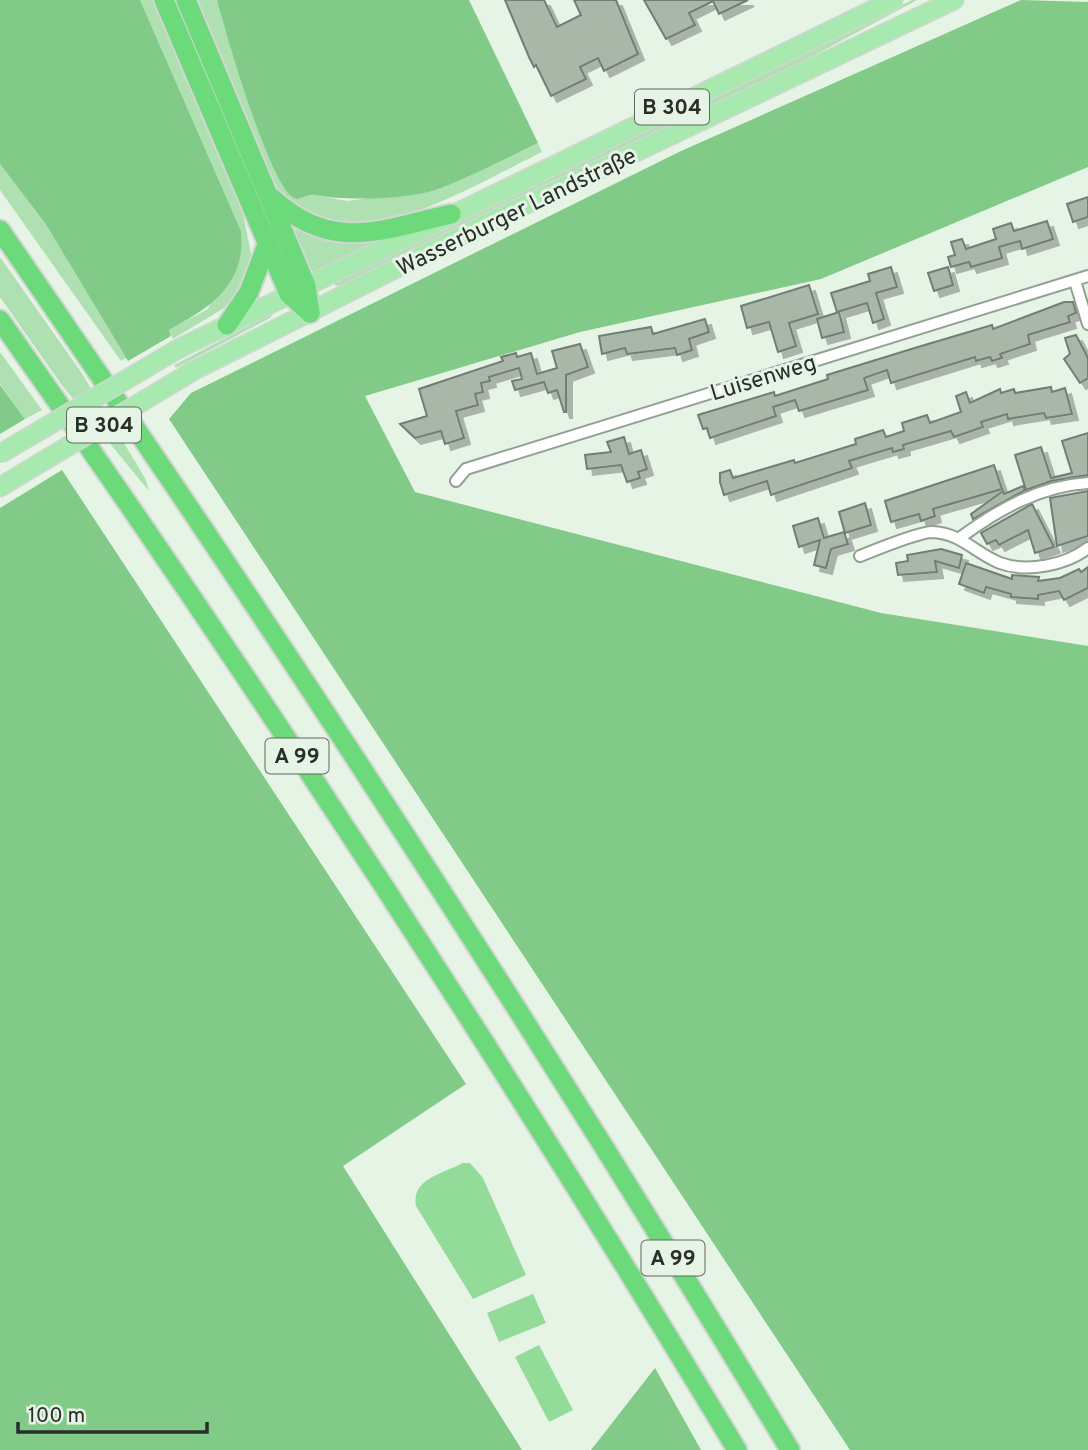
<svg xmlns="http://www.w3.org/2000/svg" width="1088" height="1450" viewBox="0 0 1088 1450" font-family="Overpass,sans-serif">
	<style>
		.green { fill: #aee0b1 }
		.forest { fill: #81ca88 }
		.water { fill: #92db98 }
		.building { fill: #a9b7a9; stroke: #717e71; stroke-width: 2; filter: url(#shadow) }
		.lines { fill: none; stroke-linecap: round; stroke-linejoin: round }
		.street-casing { stroke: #92a093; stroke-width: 14 }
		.primary-casing { stroke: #d4d5d4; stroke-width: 21 }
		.highway-casing { stroke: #d4d5d4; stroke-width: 23 }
		.street { stroke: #fff; stroke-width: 10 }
		.primary { stroke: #a7e9af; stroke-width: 18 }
		.highway { stroke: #6cda7a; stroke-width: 19 }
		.primary-bridge-casing { stroke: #d4d5d4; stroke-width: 21; stroke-linecap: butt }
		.primary-bridge { stroke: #a7e9af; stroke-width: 18 }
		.labels { text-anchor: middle; stroke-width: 6; stroke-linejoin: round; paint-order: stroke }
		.shield { fill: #e6f4e6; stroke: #616961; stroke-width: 2 }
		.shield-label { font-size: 21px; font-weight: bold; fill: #282e28 }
		.street-label { font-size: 23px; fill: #282e28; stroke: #e6f4e6 }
	</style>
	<defs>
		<filter id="shadow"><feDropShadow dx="6" dy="6" stdDeviation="0" flood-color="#0004"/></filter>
	</defs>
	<rect width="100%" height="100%" fill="#e6f4e6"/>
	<g class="green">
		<polygon points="140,0 154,0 177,48 241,204 252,258 241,289 229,305 173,339 169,330 208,309 241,231"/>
		<path d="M192 0H217L225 29 300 199 308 194 347 201 438 189 538 143 542 152C482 181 392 237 324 223 312 220 286 204 278 194 273 188 269 179 265 171Z"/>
		<polygon points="912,0 917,0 787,70 342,285 335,286 335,281 344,276"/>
		<polygon points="0,164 45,223 126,358 121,361 0,190"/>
		<polygon points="284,220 325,239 383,238 309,276"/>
		<polygon points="0,257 81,372 145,478 149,491 61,384 0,297"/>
		<polygon points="275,312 270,318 176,368 174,365"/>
		<polygon points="0,352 42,410 25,419 0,384"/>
	</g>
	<g class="forest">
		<path d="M0 0H140L241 231C246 285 211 307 169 330L171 336 128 361 45 223 0 164Z"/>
		<path d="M217 0H469L538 143C506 158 474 175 441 188 409 200 347 201 314 195 306 193 301 201 294 198 270 186 225 31 217 0Z"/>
		<polygon points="1021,0 1088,2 1088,167 821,279 580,332 365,396 415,492 881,613 1088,646 1088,1450 850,1450 169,419 191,393 681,151"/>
		<polygon points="0,385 25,419 0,434"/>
		<polygon points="62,470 466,1084 343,1166 522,1450 0,1450 0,508"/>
		<polygon points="655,1368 701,1450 591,1450"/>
	</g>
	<g class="water">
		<path d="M463 1163H470L483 1178 526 1275 473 1299 416 1206C411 1179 442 1174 463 1163Z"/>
		<polygon points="533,1294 546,1323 499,1342 487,1313"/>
		<polygon points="539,1345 573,1410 549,1422 515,1357"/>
	</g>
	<g class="building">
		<polygon points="505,0 544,0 557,27 581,15 574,0 616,0 638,54 604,71 598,58 580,67 586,79 551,96 536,65 534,67 529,57"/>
		<polygon points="644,0 748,0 719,14 713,1 689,13 695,25 666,39"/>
		<polygon points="1088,197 1088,217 1073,222 1067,204"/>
		<polygon points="1047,221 1053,239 1022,249 1020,241 999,247 1002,258 971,267 969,262 951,267 948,257 955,255 951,242 962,239 966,249 996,239 993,229 1011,223 1014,231"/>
		<polygon points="891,267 897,287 876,293 884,319 873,323 867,303 837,312 831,293 870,281 868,274"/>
		<polygon points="948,267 953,285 934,291 928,273"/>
		<polygon points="809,285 818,314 789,323 796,346 778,352 769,322 747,328 741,306"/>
		<polygon points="1064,302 1073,302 1076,313 1068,316 1070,322 1028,335 1030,344 1000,354 1002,358 992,361 990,357 976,361 975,357 891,383 887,370 864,378 868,390 799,411 795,400 773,407 776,416 710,438 707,428 703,429 698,415 774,392 775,396 828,379 827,375 918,347 992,325 993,329"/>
		<polygon points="839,312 844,332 822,338 817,319"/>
		<polygon points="705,319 709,332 689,339 692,350 677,355 675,348 627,354 625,348 602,354 599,336 651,327 653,334"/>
		<polygon points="1076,335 1088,358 1088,378 1080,383 1064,359 1070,354 1065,338"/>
		<polygon points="580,344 588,367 566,375 566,412 564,412 557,390 548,393 544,382 515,390 512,381 522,379 519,368 489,377 490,381 481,383 483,392 475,394 478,405 456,411 464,438 445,444 441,431 415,438 400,424 427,416 419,389 503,361 501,357 516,353 517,357 531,353 537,374 557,368 552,351"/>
		<polygon points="1051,387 1052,392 1065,388 1072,414 1046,418 1044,413 1008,419 1007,414 981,422 983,427 954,437 951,431 903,445 904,449 893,452 892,448 849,461 852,468 771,495 767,481 724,495 720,482 720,473 730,470 733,478 794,460 795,463 856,444 855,439 883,430 886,437 904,431 902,423 927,415 930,423 961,412 956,396 966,392 970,403 1000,389 1001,393 1014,389 1015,393"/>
		<polygon points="1088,433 1088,475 1051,481 1026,490 1015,455 1041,447 1051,478 1072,473 1062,441"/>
		<polygon points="624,437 629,454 641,450 647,469 638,472 640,478 627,482 621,465 587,469 585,455 611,452 607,442"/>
		<polygon points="994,465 1002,489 933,509 935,516 921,521 919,514 891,522 885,501"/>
		<polygon points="1023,486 1025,490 973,519 971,514 1003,491 1004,494"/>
		<polygon points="1088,491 1088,536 1057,546 1050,498"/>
		<polygon points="865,503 871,525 845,533 839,512"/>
		<polygon points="1032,504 1054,547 1035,553 1028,530 999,545 996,540 987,544 981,533"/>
		<polygon points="818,518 824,538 844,532 848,544 831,549 826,568 814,565 820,540 799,547 793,526"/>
		<polygon points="941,549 962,555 959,568 935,561 937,572 898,575 896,563 908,561 907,555"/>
		<polygon points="966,563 1012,579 1012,575 1039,577 1038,581 1060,578 1079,569 1081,572 1088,567 1088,588 1064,600 1059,591 1038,595 1038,599 1011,597 1011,594 986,587 984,593 959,584"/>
	</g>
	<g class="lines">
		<g class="street-casing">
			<g id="street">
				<polyline points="1075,281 1088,324"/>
				<polyline points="456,481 466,469 1088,276"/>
				<path d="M961 537C999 509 1040 486 1088 483"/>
				<path d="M860 556C875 550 919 532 932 532 961 533 975 553 1000 563 1027 573 1066 565 1088 548"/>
			</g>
		</g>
		<g class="primary-casing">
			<g id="primary">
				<polyline points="178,349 893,0"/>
				<polyline points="193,371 454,239 954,0"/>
				<polyline points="0,487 15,478"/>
			</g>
		</g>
		<g class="highway-casing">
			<g id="highway">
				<polyline points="164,0 289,294 310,313"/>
				<polyline points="186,0 306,286 310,313"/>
				<path d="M272 198C332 253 380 230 451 214"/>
				<path d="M0 230C275 628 540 1035 790 1450"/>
				<path d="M0 320C259 687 505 1065 737 1450"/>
				<polyline points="227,325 249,292 268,242"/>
			</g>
		</g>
		<use href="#street" class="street"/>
		<use href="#primary" class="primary"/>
		<use href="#highway" class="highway"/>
		<g class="primary-bridge-casing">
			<g id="primary-bridge">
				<polyline points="0,454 178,349"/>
				<polyline points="15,478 193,371"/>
			</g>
		</g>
		<use href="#primary-bridge" class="primary-bridge"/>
	</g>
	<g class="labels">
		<g class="shield">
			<rect x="635" y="89.5" width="74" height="35" rx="5"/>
			<rect x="67" y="407.5" width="74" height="35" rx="5"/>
			<rect x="265.5" y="738.5" width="63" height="35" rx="5"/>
			<rect x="641.5" y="1240.5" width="63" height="35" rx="5"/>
		</g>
		<g class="shield-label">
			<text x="672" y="114">B 304</text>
			<text x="104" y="432">B 304</text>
			<text x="297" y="763">A 99</text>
			<text x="673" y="1265">A 99</text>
		</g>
		<g class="street-label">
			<text transform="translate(516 211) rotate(-26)" y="8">Wasserburger Landstraße</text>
			<text transform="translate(763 377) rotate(-17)" y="8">Luisenweg</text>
		</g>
	</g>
	<path d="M18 1422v10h189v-10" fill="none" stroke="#282e28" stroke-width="3.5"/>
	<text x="28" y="1422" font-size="21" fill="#282e28" stroke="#e6f4e6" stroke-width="5" paint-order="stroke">100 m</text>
</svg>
